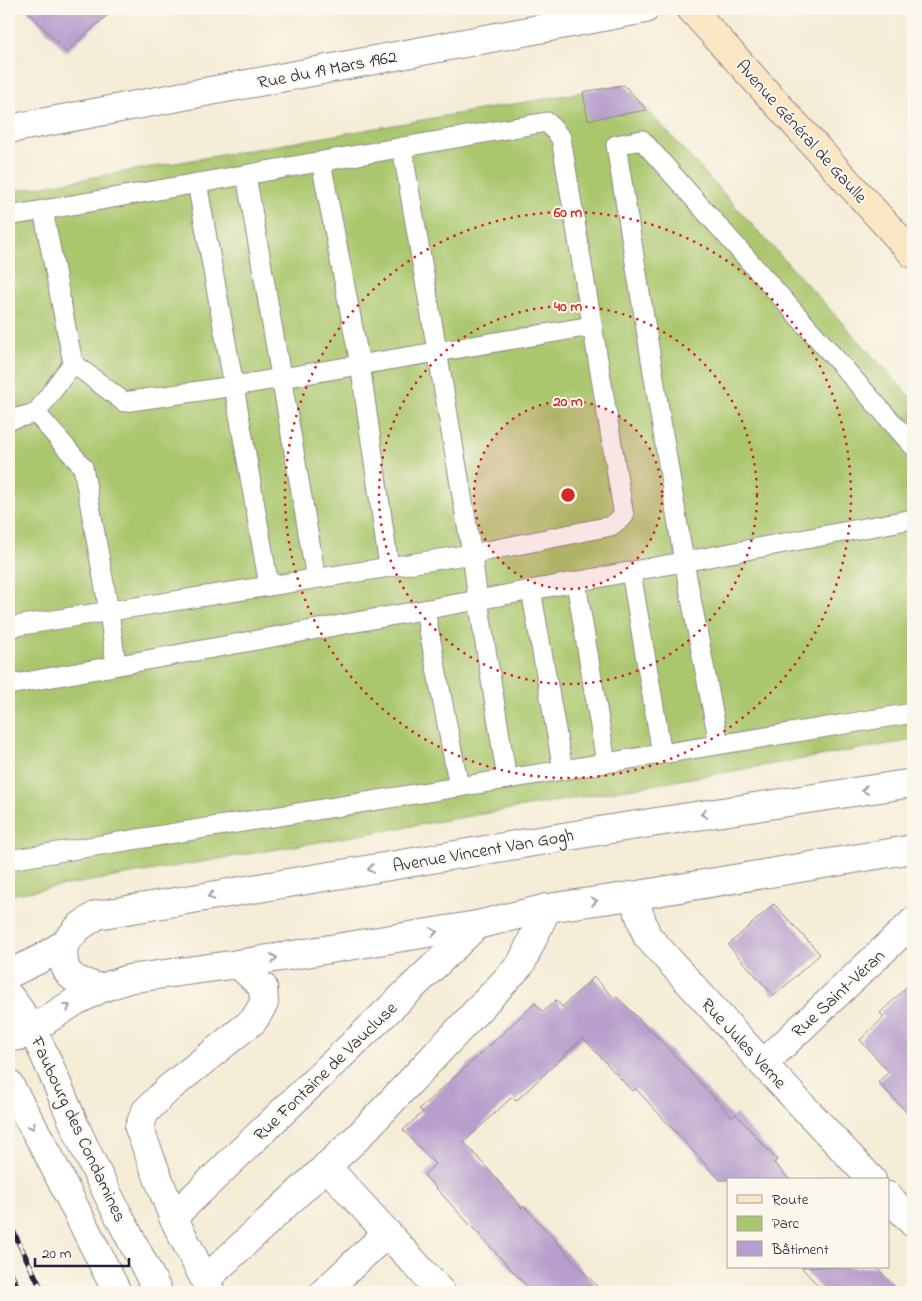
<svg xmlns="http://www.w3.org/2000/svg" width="922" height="1301" viewBox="0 0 922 1301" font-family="'Indie Flower',sans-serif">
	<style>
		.green { fill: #abc76e; stroke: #667454 }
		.building { fill: #b79ecc }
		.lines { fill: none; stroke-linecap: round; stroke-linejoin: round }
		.lane-casing { stroke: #8c8788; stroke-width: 21 }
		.street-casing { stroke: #8c8788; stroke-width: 30 }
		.secondary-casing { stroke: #8c8788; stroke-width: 30 }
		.lane { stroke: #fff; stroke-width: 19 }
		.street { stroke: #fff; stroke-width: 28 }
		.secondary { stroke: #fbe6c4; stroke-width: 28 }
		.rail-casing { stroke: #22223b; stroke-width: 5.5 }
		.rail { stroke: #fbf7ec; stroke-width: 4; stroke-dasharray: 11; stroke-linecap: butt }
		.oneway { stroke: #9c9ca7 }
		.ring { fill: none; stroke: #d62828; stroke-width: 2.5; stroke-dasharray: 2.5 5 }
		.labels { text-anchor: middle; stroke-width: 4; stroke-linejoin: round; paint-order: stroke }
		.street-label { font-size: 18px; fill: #22223b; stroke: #fbf7ec }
		.centre { fill: #d62828; stroke: #fbf7ec; stroke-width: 2.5 }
		.ring-label { font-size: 15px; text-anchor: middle; font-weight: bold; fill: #d62828; stroke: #fbf7ec; stroke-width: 4; stroke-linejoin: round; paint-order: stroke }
	</style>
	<rect width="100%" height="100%" fill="#fbf7ec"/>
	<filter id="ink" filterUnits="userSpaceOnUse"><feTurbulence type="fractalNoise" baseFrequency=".02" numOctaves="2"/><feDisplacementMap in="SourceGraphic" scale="10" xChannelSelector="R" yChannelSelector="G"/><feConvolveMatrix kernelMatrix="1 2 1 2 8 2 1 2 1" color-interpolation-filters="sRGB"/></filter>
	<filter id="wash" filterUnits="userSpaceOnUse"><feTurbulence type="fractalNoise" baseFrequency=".0096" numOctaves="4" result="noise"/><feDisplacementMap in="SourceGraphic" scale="20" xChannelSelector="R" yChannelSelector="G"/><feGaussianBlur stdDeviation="1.12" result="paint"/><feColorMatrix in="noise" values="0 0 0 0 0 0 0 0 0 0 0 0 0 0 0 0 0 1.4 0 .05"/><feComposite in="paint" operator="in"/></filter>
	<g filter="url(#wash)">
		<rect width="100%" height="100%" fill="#f5ecd6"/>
		<polygon class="green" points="624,85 913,400 913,740 9,895 9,192"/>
		<g id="blocks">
			<g class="building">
				<polygon points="26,9 114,9 66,52"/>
				<polygon points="624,85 647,110 588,120 583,92"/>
				<polygon points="774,904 820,954 774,996 728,945"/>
				<polygon points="594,977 614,998 616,996 662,1042 732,1117 736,1114 777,1160 774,1163 790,1180 720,1180 636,1089 632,1091 583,1038 516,1101 512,1097 464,1142 522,1208 524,1206 602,1292 532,1292 424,1175 435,1164 403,1130 423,1112 419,1109 488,1047 535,1003 543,1012 556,1000 562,1007"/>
				<polygon points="913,981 913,1119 878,1082 889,1072 860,1040 884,1017 880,1013"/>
				<polygon points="801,1267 876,1267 900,1292 824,1292"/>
			</g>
		</g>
	</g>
	<g filter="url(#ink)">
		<use href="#blocks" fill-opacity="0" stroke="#8c8788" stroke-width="1"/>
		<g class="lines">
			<g class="lane-casing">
				<g id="lane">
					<polyline points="321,162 360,364 389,567"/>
					<polyline points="246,175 316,578"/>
					<polyline points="197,183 234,386 269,586"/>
					<polyline points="43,210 73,363 124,402 234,386 592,326"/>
					<polyline points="9,216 547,122 561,138 624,516 611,526 472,554 402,147"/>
					<polyline points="36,413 83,467 109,611 116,665"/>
					<polyline points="9,420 36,413 73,363"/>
					<polyline points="631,572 662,754"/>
					<polyline points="576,582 606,763"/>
					<polyline points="531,590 563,770"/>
					<polyline points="425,610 459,787"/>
					<polyline points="9,627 472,554 478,600 507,779"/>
					<polyline points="9,685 478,600 913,519"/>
					<polyline points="719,744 684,562 616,145 642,140 913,446"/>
					<polyline points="9,860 913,713"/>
				</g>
			</g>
			<g class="street-casing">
				<g id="street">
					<polyline points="9,129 645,9"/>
					<polyline points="632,896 639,913 647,936 763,1064 872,1180"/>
					<path d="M64 944C60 976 73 981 102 988"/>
					<polyline points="9,974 42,958 64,944 79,927 97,915 611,829 913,783"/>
					<path d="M9 996C41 1034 58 1090 79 1135 103 1188 132 1240 158 1292"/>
					<polyline points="9,1037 20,1036 31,1030 76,1001 102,988 128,979 238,964 477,925 547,908 632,896 913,849"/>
					<polyline points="763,1064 913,922"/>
					<polyline points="9,1084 46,1150 117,1292"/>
					<polyline points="326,1166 441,1292"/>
					<polyline points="888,1196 913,1223"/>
					<polyline points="173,1217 477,925"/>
					<polyline points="205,1280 358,1137 521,964 547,908"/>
					<polyline points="211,1292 173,1217 139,1128 145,1112 168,1089 254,1020 264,1003 263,987 238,964"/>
					<polyline points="324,1292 387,1233"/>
				</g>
			</g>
			<g class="secondary-casing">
				<polyline id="secondary" points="691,9 913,254"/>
			</g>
			<use href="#lane" class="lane"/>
			<use href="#street" class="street"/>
			<use href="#secondary" class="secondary"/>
			<g class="rail-casing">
				<g id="rail">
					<polyline points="9,1223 43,1292"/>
					<polyline points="9,1270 20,1292"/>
				</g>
			</g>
			<use href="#rail" class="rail"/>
		</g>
		<defs><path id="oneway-chevron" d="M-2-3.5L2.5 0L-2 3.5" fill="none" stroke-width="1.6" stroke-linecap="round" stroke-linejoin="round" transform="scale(1.25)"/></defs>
		<g class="oneway">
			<use href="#oneway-chevron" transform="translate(865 790) rotate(171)"/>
			<use href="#oneway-chevron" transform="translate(704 814) rotate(171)"/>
			<use href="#oneway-chevron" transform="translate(371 869) rotate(170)"/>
			<use href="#oneway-chevron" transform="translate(211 896) rotate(170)"/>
			<use href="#oneway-chevron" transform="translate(594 901) rotate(-8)"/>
			<use href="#oneway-chevron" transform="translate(434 932) rotate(-9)"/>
			<use href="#oneway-chevron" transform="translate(274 958) rotate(-9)"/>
			<use href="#oneway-chevron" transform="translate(67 1007) rotate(-33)"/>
			<use href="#oneway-chevron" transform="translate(32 1126) rotate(61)"/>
		</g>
	</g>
	<circle cx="568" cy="495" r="94" fill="#d62828" fill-opacity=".12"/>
	<g class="ring">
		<circle cx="568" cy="495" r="94"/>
		<circle cx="568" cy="495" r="189"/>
		<circle cx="568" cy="495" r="283"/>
	</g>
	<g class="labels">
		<g class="street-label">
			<text transform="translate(327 69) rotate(-11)" y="6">Rue du 19 Mars 1962</text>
			<text transform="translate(802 131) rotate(48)" y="6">Avenue Général de Gaulle</text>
			<text transform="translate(483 850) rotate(-10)" y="6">Avenue Vincent Van Gogh</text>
			<text transform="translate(838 993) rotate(-43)" y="6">Rue Saint-Véran</text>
			<text transform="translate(744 1043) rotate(47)" y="6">Rue Jules Verne</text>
			<text transform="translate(325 1071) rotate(-44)" y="6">Rue Fontaine de Vaucluse</text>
			<text transform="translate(79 1129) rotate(65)" y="6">Faubourg des Condamines</text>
		</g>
	</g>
	<circle cx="568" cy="495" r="8" class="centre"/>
	<g class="ring-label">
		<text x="568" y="217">60 m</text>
		<text x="568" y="311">40 m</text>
		<text x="568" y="406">20 m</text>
	</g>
	<rect width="922" height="1301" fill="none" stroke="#fbf7ec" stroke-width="30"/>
	<rect x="727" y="1178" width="162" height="90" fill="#fbf7ec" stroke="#a4a2a5"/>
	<rect x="737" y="1195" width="25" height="8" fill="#fbe6c4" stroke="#a4a2a5"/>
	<text x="772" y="1204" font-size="15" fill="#22223b">Route</text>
	<rect x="737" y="1216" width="25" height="15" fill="#abc76e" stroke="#a4a2a5"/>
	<text x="772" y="1228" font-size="15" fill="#22223b">Parc</text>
	<rect x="737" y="1241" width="25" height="15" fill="#b79ecc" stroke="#a4a2a5"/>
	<text x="772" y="1254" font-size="15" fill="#22223b">Bâtiment</text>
	<path d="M35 1258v8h94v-8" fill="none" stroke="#22223b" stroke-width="2.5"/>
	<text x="42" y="1258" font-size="15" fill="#22223b" stroke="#fbf7ec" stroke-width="4" paint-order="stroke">20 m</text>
</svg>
